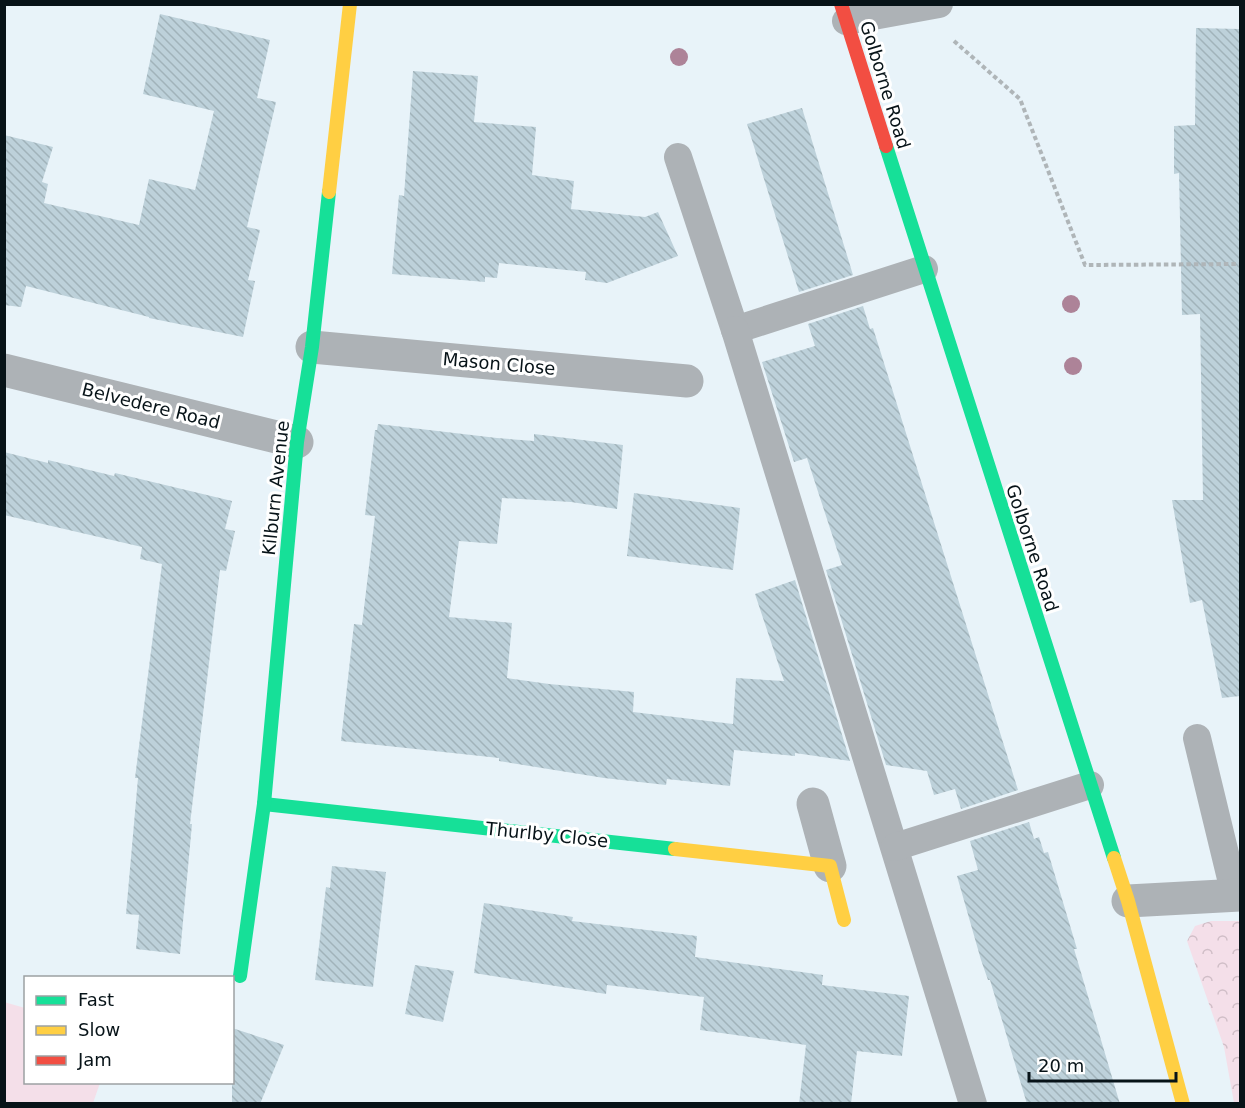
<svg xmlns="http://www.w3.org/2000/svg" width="1245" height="1108" viewBox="0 0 1245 1108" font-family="'DejaVu Sans',sans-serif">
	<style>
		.park { fill: url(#park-crowns) }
		.garden { fill: #f4dfe9 }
		.building { fill: url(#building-back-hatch) }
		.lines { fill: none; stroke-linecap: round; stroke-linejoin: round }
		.path { stroke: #afb5b8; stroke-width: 4; stroke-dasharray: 4.5 3; stroke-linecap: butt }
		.lane { stroke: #adb2b6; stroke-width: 28 }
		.street { stroke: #adb2b6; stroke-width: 33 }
		.fast { stroke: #16e098; stroke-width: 14 }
		.slow { stroke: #ffcf43; stroke-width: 14 }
		.jam { stroke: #f24e42; stroke-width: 14 }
		.tree { fill: #ad8398 }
		.labels { text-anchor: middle; stroke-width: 6; stroke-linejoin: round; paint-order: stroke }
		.street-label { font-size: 18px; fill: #071318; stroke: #fff }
	</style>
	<defs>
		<pattern id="park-crowns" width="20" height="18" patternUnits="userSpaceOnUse" patternTransform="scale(1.5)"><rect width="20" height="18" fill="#f4dfe9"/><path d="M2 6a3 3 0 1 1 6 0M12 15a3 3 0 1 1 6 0" fill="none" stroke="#d0bec7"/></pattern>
		<pattern id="building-back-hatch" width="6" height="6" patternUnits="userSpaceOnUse" patternTransform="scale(1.5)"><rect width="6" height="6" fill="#bdd1da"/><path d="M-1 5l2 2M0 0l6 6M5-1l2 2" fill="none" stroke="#a1b3ba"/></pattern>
	</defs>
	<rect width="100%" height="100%" fill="#e8f3f9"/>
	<polygon class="park" points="1211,921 1240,921 1240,1103 1234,1103 1224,1047 1187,941 1195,926"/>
	<polygon class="garden" points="4,1002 25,1008 26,1082 100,1083 93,1103 5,1103"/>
	<g class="building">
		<polygon points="160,14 270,40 257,98 276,102 247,227 260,230 248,280 255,281 243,337 149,318 149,317 26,286 21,307 4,305 4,135 53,147 42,182 48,184 44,203 139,225 149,179 195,190 214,111 143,94"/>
		<polygon points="1196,28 1240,29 1240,696 1222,698 1202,600 1190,603 1172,500 1203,500 1200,314 1182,315 1179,173 1174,174 1174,126 1195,125"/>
		<polygon points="413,71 478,76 474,122 536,127 532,175 574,181 571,209 645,217 658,212 678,256 607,283 585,280 586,272 499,263 497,278 485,277 485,282 392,274 399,195 404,196"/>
		<polygon points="802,108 853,275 799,292 747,124"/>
		<polygon points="863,306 870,329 873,328 1018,790 961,809 955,789 934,795 927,771 886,765 826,570 842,565 807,458 794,462 762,362 815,346 808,324"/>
		<polygon points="378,424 497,438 534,441 534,434 623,445 617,509 571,502 502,498 497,544 459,541 449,617 512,623 507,678 549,684 634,692 633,712 733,724 736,678 784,681 755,594 795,580 850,761 795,753 795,756 734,750 730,786 667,779 666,785 604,778 499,761 499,758 341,741 354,624 362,625 375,516 365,515 375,430 377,430"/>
		<polygon points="4,452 48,463 48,460 114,476 115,473 232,501 225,529 235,531 226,571 220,570 190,824 192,824 180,954 136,949 139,915 126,914 138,778 135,778 162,564 140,559 142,547 4,515"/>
		<polygon points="634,493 740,508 733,570 627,556"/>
		<polygon points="1029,822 1034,839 1039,837 1044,853 1048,852 1077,949 1074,949 1120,1104 1027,1104 990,980 988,980 981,960 957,876 978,870 970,841"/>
		<polygon points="332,866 386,872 373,987 315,980 326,887 330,888"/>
		<polygon points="484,903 573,917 572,921 697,936 695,957 823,975 822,985 909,996 902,1056 857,1051 851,1104 799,1104 806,1045 700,1030 704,997 607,985 606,994 474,973"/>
		<polygon points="415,965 454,971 443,1022 405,1014"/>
		<polygon points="232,1028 284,1045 260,1104 232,1104"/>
	</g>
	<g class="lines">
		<polyline class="path" points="954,41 1020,99 1085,265 1240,264"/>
		<g class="lane">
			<polyline points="846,21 939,4"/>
			<polyline points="678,157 735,330 924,269"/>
			<polyline points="735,330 973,1104"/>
			<polyline points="1197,738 1235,895"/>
			<polyline points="895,847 1090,785"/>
		</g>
		<g class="street">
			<polyline points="312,347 687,381"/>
			<polyline points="4,370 297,442"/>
			<polyline points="813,804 830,866"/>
			<polyline points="1128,901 1240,895"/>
		</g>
		<g class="fast">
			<polyline points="886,146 1114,858"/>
			<polyline points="264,804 675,849"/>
			<polyline points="240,976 264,804 297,442 312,347 329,192"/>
		</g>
		<g class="slow">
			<polyline points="329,192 350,4"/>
			<polyline points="675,849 830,866 844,920"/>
			<polyline points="1114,858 1128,901 1183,1104"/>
		</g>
		<polyline class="jam" points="841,4 886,146"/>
	</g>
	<g class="tree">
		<circle cx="679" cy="57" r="9"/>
		<circle cx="1071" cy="304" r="9"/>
		<circle cx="1073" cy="366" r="9"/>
	</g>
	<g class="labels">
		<g class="street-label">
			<text transform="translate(885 85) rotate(73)" y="6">Golborne Road</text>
			<text transform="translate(499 364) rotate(5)" y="6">Mason Close</text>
			<text transform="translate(151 406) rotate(14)" y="6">Belvedere Road</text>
			<text transform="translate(276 488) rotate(-84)" y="6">Kilburn Avenue</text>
			<text transform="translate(1032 548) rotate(72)" y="6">Golborne Road</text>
			<text transform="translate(547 835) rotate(6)" y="6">Thurlby Close</text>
		</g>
	</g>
	<rect width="1245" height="1108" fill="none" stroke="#071318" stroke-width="12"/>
	<rect x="24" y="976" width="210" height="108" fill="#ffffff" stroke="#9ca1a3" stroke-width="1.5"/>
	<rect x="36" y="996" width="30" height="9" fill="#16e098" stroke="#9ca1a3" stroke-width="1.5"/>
	<text x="78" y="1006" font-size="18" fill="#071318">Fast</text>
	<rect x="36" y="1026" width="30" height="9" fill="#ffcf43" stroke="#9ca1a3" stroke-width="1.5"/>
	<text x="78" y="1036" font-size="18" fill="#071318">Slow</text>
	<rect x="36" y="1056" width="30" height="9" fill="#f24e42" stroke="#9ca1a3" stroke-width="1.5"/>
	<text x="78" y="1066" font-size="18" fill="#071318">Jam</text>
	<path d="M1029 1072v9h147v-9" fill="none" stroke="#071318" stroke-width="3"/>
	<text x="1038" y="1072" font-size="18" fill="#071318" stroke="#ffffff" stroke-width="4.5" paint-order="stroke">20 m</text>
</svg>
